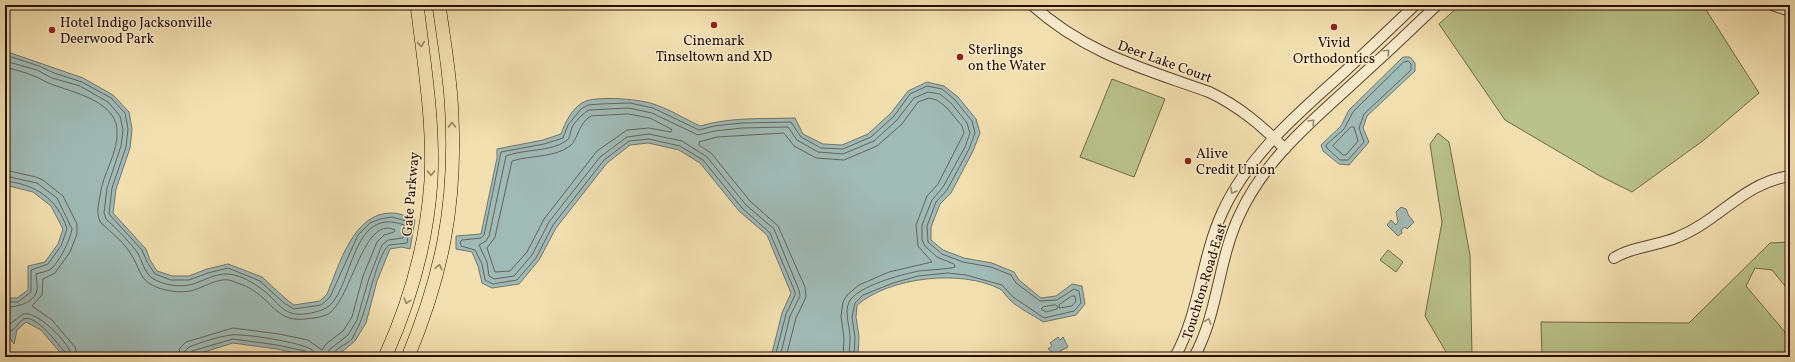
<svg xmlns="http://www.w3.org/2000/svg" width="1795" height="362" viewBox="0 0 1795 362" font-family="Vollkorn,serif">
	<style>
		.green { fill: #bac28b; stroke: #726846 }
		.water { fill: #a0bab6; stroke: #70756d }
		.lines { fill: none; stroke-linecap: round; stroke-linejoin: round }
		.shore { stroke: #64645b; stroke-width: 1 }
		.minor-casing { stroke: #5b422c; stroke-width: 12 }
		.major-casing { stroke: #290e00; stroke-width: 14 }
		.minor { stroke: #f7eacb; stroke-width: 10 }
		.major { stroke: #f2dfaf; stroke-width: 13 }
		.oneway { stroke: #988160 }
		.oneway2 { stroke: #9a8770 }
		.poi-dot { fill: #8f2418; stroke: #f7eacb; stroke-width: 1.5 }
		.labels { text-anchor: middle; stroke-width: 3; stroke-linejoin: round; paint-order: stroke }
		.poi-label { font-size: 14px; fill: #290e00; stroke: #f7eacb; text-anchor: start }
		.street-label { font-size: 14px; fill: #290e00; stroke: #f7eacb }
	</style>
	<rect width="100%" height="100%" fill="#f2dfaf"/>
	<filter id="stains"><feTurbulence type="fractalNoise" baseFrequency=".005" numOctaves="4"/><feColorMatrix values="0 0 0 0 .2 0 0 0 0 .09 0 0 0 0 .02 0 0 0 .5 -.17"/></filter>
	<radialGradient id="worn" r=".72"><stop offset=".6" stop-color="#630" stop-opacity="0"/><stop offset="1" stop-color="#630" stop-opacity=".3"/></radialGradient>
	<g class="green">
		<polygon points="1460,5 1703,5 1759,93 1704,140 1632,192 1600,176 1505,120 1439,24"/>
		<polygon points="1112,79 1165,99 1134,177 1080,157"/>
		<polygon points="1438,133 1449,142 1470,255 1472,357 1449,357 1425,316 1442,222 1430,144"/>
		<polygon points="1790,242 1790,292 1772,270 1755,268 1746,286 1790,338 1790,357 1545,357 1542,355 1541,322 1689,323 1770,243"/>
		<polygon points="1388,250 1403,262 1396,272 1380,260"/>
	</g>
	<g class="water">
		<path d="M5 51 83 78 113 95 129 112 132 129 130 148 116 189 113 213 146 249 150 260 157 271 172 276H189L207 269 228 264 262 277 287 300 294 305 320 301 327 294C339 266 353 212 392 213 400 213 408 217 415 220L410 249 402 247 390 249 377 281 366 323 355 341 338 355 313 357 277 349 233 343 188 357H64L41 330 26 322 17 330 14 344 5 331V298H17L28 290V266L45 262 58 244 63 229 51 206 33 192 5 185Z"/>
		<polygon points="1403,57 1410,57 1415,63 1415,71 1367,116 1363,128 1369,142 1349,165 1339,164 1323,151 1321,145 1341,126 1349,110"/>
		<path d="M927 82 944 86 958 97 976 119 980 133 973 151 951 193 940 204 931 227V240L943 250 964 258 992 263 1014 272 1019 280 1041 298 1056 296 1072 284 1082 286 1085 304 1076 315 1043 322C1032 314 1019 309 1010 300 1006 297 1004 291 1000 289 961 269 890 277 857 305L856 317 859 337 858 357H771L782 313 791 293 767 235 739 211 700 163 679 150 648 143 630 145 607 163 556 228 539 260 519 284 492 288 482 283 478 266 472 252 456 249V236L481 234 497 158V149L543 140 561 134C565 122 573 106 586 101 601 96 642 99 656 105 671 110 685 119 700 126 730 117 763 119 795 118L803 134 823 144 842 145 868 134 891 113 908 91Z"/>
		<polygon points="1401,207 1406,209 1409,216 1414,222 1407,229 1405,227 1401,230 1402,233 1398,236 1387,225 1391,220 1396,225 1398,222 1396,212"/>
		<polygon points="1058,337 1060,340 1063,337 1068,347 1060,351 1061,353 1057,356 1048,349 1052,346 1050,343"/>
	</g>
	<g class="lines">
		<g class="shore">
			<path d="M5 55 39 66 54 73 82 82 111 98 125 113 128 129 126 147 112 188 109 214 142 250 147 262 155 274 171 280H189L208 273 228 268 260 281 284 303 294 309 321 305 330 297 358 235 370 223 380 219 392 217 410 222 407 243 389 245C375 257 368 311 356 331 355 333 353 337 352 339 346 345 333 349 332 357"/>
			<path d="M5 61 37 70 52 78 80 86 108 102 120 116 123 130 121 146 107 188 104 213 106 219C117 229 128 240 137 252 142 260 144 272 152 278 162 285 181 288 193 284 203 281 216 273 228 274 243 275 259 286 270 296 276 302 282 310 291 313 298 316 316 313 324 309 354 296 348 204 404 225L403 238 388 240 382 245 369 278 357 320 348 335 329 350 327 357"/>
			<polygon points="1404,62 1408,61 1411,64 1411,70 1364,114 1359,128 1364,142 1348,160 1340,160 1327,148 1326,145 1344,129 1353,112"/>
			<path d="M5 67C15 70 25 72 34 76 40 78 45 82 51 84 72 92 115 101 117 129 119 153 102 174 100 196 98 206 96 215 101 223 112 233 125 243 132 256 138 265 140 278 150 284 162 291 181 294 194 290 204 287 218 278 229 280 237 283 248 286 254 291 274 304 278 322 305 319 311 318 319 318 326 315 351 305 362 214 395 230L394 232 384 235 377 242 363 276 352 317 343 331 326 344 322 350 308 340 279 334 233 328 186 342 180 348 178 357"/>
			<path d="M629 114 650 118 671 129 672 131 670 132 649 128 627 130 597 151 544 219 527 252 510 271 495 272 487 248 495 237 512 161C530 155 554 158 570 146 578 140 578 123 591 116Z"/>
			<polygon points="1351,127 1354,127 1358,141 1346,155 1343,155 1333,146"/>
			<polyline points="5,170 36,177 43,180 63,196 77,224 77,234 70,252 55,273 43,279 42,295 32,306 52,320 75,347 78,357"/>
			<path d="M5 176 37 183 57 198 72 229C70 240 60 261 51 269 47 272 41 272 36 274 36 279 38 285 37 290 35 303 15 308 5 307"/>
			<path d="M5 181C35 184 58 199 67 229L61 246 48 264 31 270V292L18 302H5"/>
			<polygon points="1072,296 1075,296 1076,301 1072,306 1059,308 1059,305"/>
			<polygon points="1056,305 1058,307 1057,309 1046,312 1041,309 1043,307"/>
			<path d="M5 324H10L23 314C37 310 71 344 72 357"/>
			<path d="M5 329 12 331 23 319C37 314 57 344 66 353L67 357"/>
			<path d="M184 357 185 351 189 347C202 342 217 337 231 335 242 333 305 343 312 350L314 357"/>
			<polyline points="189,357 192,351 233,339 277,345 305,351 308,353 309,357"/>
			<polyline points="775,357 786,314 795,295 795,292 770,233 742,208 703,160 680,146 649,139 629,141 604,160 553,225 536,258 517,280 493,284 485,280 482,264 475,250 461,246 460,242 462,240 481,238 484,235 501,152 544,144 563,138 568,125 581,109 588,105 600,104 630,103 653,108 699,130 714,126 742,123 791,122 801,137 821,148 843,149 871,137 894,116 910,94 927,86 942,89 955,100 972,121 975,133 969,149 947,190 936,202 927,226 928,242 942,254 963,262 991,267 1011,275 1016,283 1040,301 1057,300 1074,289 1079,291 1081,303 1074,311 1044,318 1013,297 1002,285 966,275 948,273 918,276 893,283 863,295 855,303 852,317 855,337 854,357"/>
			<path d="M780 357 790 316 800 296 799 290 774 229 746 205 707 157 682 141 649 134 627 137 600 157 549 222 532 255 514 276 494 279 489 276 487 262 479 245 486 241 489 236 506 156C524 149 550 152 566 141 571 138 570 132 572 127 576 121 583 113 589 110L629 108 652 113 698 135 715 131 742 128 788 127 797 140 818 152 843 154 874 141 897 120 914 98 928 92 940 94 952 104 967 123 970 133 965 147 943 187 932 200 922 225V240L925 246 937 257 954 264 955 267C951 269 926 270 919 271 903 274 857 286 849 302 844 313 850 326 850 338 850 345 849 351 849 357"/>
			<polyline points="786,357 796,318 806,297 805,287 778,226 750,201 711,153 699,145 699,142 717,137 784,133 794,146 816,158 844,160 877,146 902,124 918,102 929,98 937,100 947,108 962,126 964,133 938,184 927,196 916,225 918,246 932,262 889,272 859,285 847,295 843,302 841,316 844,338 843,357"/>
		</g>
		<g class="minor-casing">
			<g id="minor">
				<path d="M1032 5C1087 54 1142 68 1209 92 1239 106 1262 126 1285 149"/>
				<polyline points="1772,5 1790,11"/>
				<path d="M1614 258C1633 246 1658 246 1678 237 1720 220 1743 183 1790 176"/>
				<path d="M1175 357C1200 312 1201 259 1222 213 1247 157 1297 114 1342 74 1367 51 1391 28 1415 5"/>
				<path d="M1194 357C1218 314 1218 261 1239 216 1263 163 1306 126 1348 88 1378 61 1408 33 1437 5"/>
			</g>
		</g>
		<g class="major-casing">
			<g id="major">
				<path d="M385 357C410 302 427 242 431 181 434 122 424 63 417 5"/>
				<path d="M408 357C442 275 456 206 452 117 451 79 444 42 439 5"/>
			</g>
		</g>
		<use href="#minor" class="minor"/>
		<use href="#major" class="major"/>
	</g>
	<defs><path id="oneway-chevron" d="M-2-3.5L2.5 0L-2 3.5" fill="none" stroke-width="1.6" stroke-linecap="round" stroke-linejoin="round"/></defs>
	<g class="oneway">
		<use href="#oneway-chevron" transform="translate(421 44) rotate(84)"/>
		<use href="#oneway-chevron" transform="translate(452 125) rotate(-90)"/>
		<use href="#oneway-chevron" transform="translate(431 173) rotate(90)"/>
		<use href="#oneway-chevron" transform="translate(439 267) rotate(-77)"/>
		<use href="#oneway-chevron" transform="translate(407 301) rotate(107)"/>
	</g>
	<g class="oneway2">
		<use href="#oneway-chevron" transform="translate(1387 52) rotate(-43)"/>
		<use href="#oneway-chevron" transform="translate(1312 122) rotate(-44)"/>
		<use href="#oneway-chevron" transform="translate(1233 191) rotate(121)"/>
		<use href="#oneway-chevron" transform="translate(1208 321) rotate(-71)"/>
	</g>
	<g class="poi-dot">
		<circle cx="714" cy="25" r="4"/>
		<circle cx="1334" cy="27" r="4"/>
		<circle cx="52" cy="30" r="4"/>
		<circle cx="960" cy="57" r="4"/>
		<circle cx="1188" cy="161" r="4"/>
	</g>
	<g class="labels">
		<g class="poi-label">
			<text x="60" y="27">Hotel Indigo Jacksonville<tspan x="60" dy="16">Deerwood Park</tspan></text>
			<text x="714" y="45" text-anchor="middle">Cinemark<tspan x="714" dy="16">Tinseltown and XD</tspan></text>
			<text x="1334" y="47" text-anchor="middle">Vivid<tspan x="1334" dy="16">Orthodontics</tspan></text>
			<text x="968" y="54">Sterlings<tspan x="968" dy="16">on the Water</tspan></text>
			<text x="1196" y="158">Alive<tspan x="1196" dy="16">Credit Union</tspan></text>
		</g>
		<g class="street-label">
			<text transform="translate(1165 61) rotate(20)" y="5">Deer Lake Court</text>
			<text transform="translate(410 194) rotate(-85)" y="5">Gate Parkway</text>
			<text transform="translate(1204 281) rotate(-73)" y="5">Touchton Road East</text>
		</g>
	</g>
	<rect width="1795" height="362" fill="none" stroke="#f2dfaf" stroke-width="20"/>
	<rect x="6" y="6" width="1783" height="350" fill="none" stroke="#290e00" stroke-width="2"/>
	<rect x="10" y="10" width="1775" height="342" fill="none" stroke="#290e00"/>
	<rect width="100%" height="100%" filter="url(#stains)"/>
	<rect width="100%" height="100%" fill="url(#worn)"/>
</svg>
